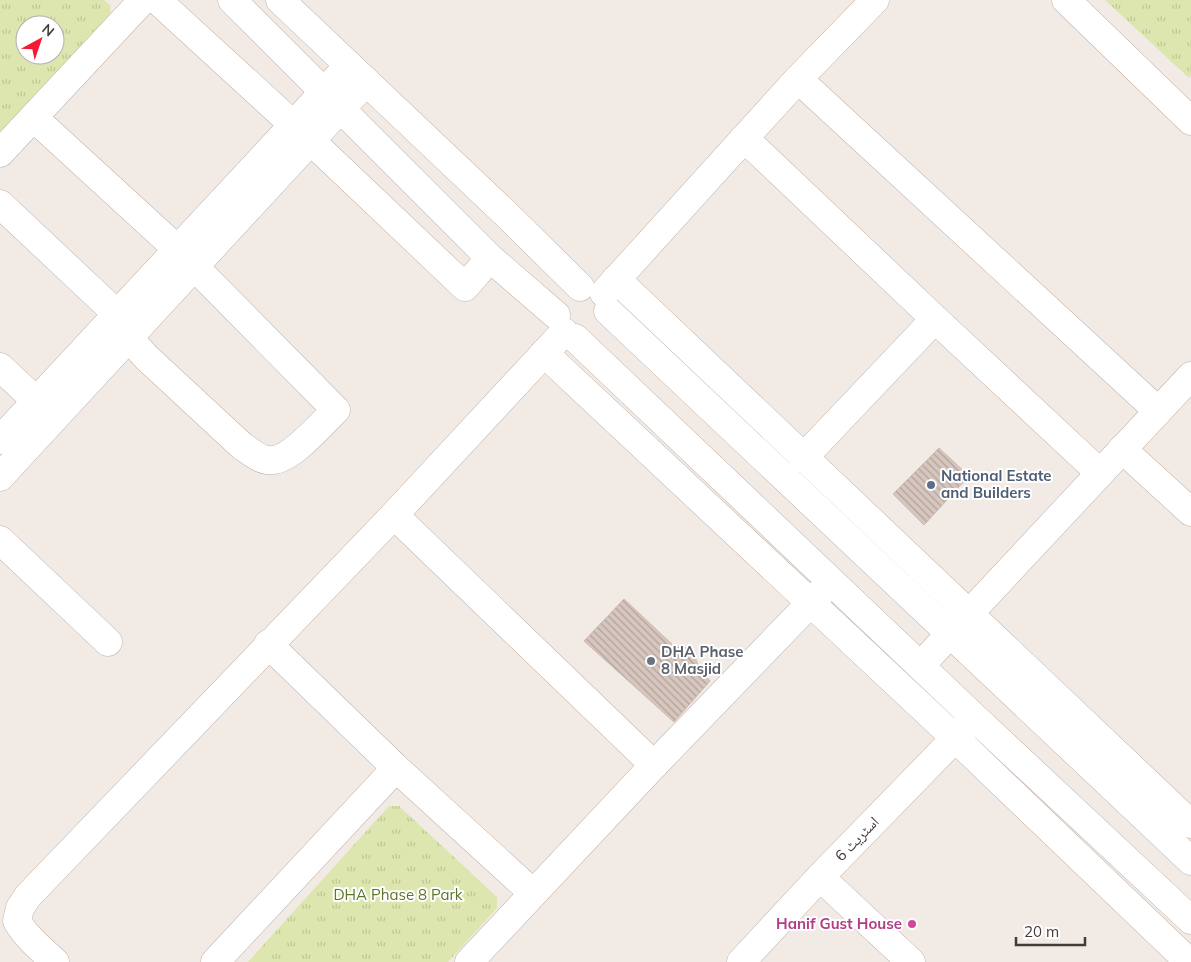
<svg xmlns="http://www.w3.org/2000/svg" width="1191" height="962" viewBox="0 0 1191 962" font-family="Mulish,'Noto Naskh Arabic',sans-serif">
	<style>
		.grass { fill: url(#grass-tufts); fill-rule: evenodd }
		.building { fill: url(#building-back-hatch); stroke: #ceb9ae }
		.lines { fill: none; stroke-linecap: round; stroke-linejoin: round }
		.minor-casing { stroke: #c1b3ab; stroke-width: 29 }
		.minor { stroke: #fff; stroke-width: 28 }
		.service-dot { fill: #5c6f8a; stroke: #fff; stroke-width: 2 }
		.worship-dot { fill: #6b7280; stroke: #fff; stroke-width: 2 }
		.hotel-dot { fill: #d1479c; stroke: #fff; stroke-width: 2 }
		.labels { text-anchor: middle; stroke-width: 4; stroke-linejoin: round; paint-order: stroke }
		.service-label { font-size: 15px; font-weight: bold; fill: #4e5e75; stroke: #fff; text-anchor: start }
		.worship-label { font-size: 15px; font-weight: bold; fill: #5b616d; stroke: #fff; text-anchor: start }
		.street-label { font-size: 15px; fill: #453a35; stroke: #fff }
		.park-label { font-size: 15px; fill: #5b7529; stroke: #fff }
		.hotel-label { font-size: 15px; font-weight: bold; fill: #b23c85; stroke: #fff; text-anchor: end }
	</style>
	<defs>
		<pattern id="grass-tufts" width="24" height="20" patternUnits="userSpaceOnUse" patternTransform="scale(1.25)"><rect width="24" height="20" fill="#dde6ae"/><path d="M3 7l-1-3M5 7V3M7 7l1-3M15 17l-1-3M17 17v-4M19 17l1-3" fill="none" stroke="#bfc696"/></pattern>
		<pattern id="building-back-hatch" width="6" height="6" patternUnits="userSpaceOnUse" patternTransform="scale(1.25)"><rect width="6" height="6" fill="#d7c6be"/><path d="M-1 5l2 2M0 0l6 6M5-1l2 2" fill="none" stroke="#b0a29b"/></pattern>
	</defs>
	<rect width="100%" height="100%" fill="#f2ebe5"/>
	<g class="grass">
		<path d="M0 0H104L110 5 111 19 0 138ZM25 25H55V55H25Z"/>
		<polygon points="1105,0 1191,0 1191,76 1189,78"/>
		<polygon points="389,806 399,806 497,897 497,908 448,962 248,962"/>
	</g>
	<g class="building">
		<polygon points="939,448 969,476 924,525 893,494"/>
		<polygon points="624,599 674,646 685,647 694,654 699,668 710,681 674,722 584,641"/>
	</g>
	<g class="lines">
		<g class="minor-casing">
			<g id="minor">
				<polyline points="157,0 311,141 465,287 490,258"/>
				<polyline points="232,0 490,258 556,315"/>
				<polyline points="280,0 506,214 580,287"/>
				<polyline points="1066,0 1191,121"/>
				<polyline points="798,79 1158,411"/>
				<polyline points="744,138 935,319 1099,472"/>
				<polyline points="0,153 143,0"/>
				<path d="M0 204 117 314 129 338 146 357 242 446C251 452 262 462 273 460 292 459 322 423 336 410L177 249 34 118"/>
				<path d="M616 279C807 462 1000 642 1191 824"/>
				<polyline points="604,293 798,79 875,0"/>
				<polyline points="608,311 1191,861"/>
				<polyline points="575,338 975,718 1191,920"/>
				<polyline points="544,353 955,738 1189,962"/>
				<polyline points="0,367 48,412"/>
				<polyline points="0,440 349,65"/>
				<polyline points="1122,449 1191,512"/>
				<polyline points="803,458 935,319"/>
				<polyline points="0,477 341,108 367,82"/>
				<polyline points="394,515 654,765"/>
				<polyline points="0,540 108,642"/>
				<polyline points="268,644 396,768 533,893"/>
				<polyline points="921,665 1191,376"/>
				<polyline points="820,877 911,962"/>
				<path d="M55 962C41 949 26 937 17 921L20 908 28 896 394 515 564 332"/>
				<polyline points="215,962 396,768"/>
				<polyline points="469,962 654,765 823,590"/>
				<polyline points="741,962 820,877 968,725"/>
			</g>
		</g>
		<use href="#minor" class="minor"/>
	</g>
	<circle class="service-dot" cx="931" cy="485" r="5"/>
	<circle class="worship-dot" cx="651" cy="661" r="5"/>
	<circle class="hotel-dot" cx="912" cy="924" r="5"/>
	<g class="labels">
		<g class="service-label">
			<text x="941" y="481">National Estate<tspan x="941" dy="17">and Builders</tspan></text>
		</g>
		<g class="worship-label">
			<text x="661" y="657">DHA Phase<tspan x="661" dy="17">8 Masjid</tspan></text>
		</g>
		<g class="street-label">
			<text transform="translate(857 839) rotate(-46)" y="5">اسٹریٹ 6</text>
		</g>
		<g class="park-label">
			<text x="398" y="900">DHA Phase 8 Park</text>
		</g>
		<g class="hotel-label">
			<text x="902" y="929">Hanif Gust House</text>
		</g>
	</g>
	<g transform="translate(40 40) rotate(40)"><circle r="24" fill="#ffffff" stroke="#b5b0ae"/>
	<path d="M0-4L9 19L0 12L-9 19Z" fill="#f61834"/>
	<text y="-8" font-size="14" font-weight="bold" text-anchor="middle" fill="#453a35">N</text>
	</g>
	<path d="M1016 937v8h69v-8" fill="none" stroke="#453a35" stroke-width="2.5"/>
	<text x="1024" y="937" font-size="15" fill="#453a35" stroke="#ffffff" stroke-width="4" paint-order="stroke">20 m</text>
</svg>
